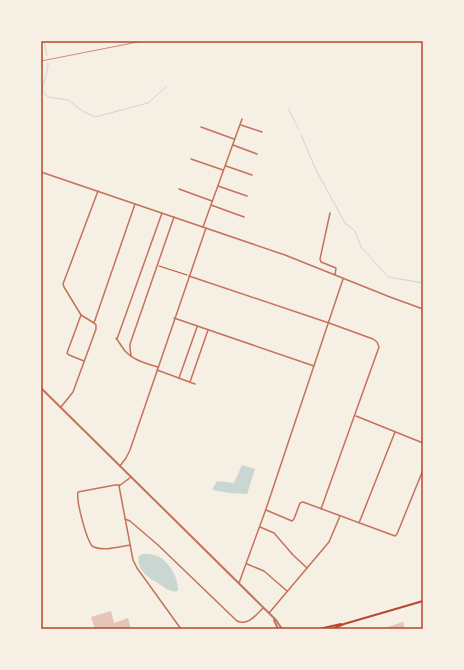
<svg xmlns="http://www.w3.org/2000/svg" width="464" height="670" viewBox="0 0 464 670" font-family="'Golos Text',sans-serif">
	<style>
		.water { fill: #c9d6d2 }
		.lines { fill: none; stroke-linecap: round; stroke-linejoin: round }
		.stream { stroke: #c9d6d2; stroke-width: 1 }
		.building { fill: #e6c5b7 }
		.path { stroke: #b5482f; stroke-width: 1 }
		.minor { stroke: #c5725c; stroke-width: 1.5 }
		.tertiary { stroke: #c5725c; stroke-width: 2 }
		.secondary { stroke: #b5482f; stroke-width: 2 }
		.rail { stroke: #cf8b77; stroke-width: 1 }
		.neatline { fill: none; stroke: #b5482f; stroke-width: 1.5 }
	</style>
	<rect width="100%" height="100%" fill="#f6efe4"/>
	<g class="water">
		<polygon points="242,465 255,469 247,494 230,493 212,490 217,481 234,483"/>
		<path d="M142 554C148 554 155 554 161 558 170 564 179 579 178 591 170 593 164 587 158 583 148 578 136 569 139 556Z"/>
	</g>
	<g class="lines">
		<g class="stream">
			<polyline points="44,41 47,56"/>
			<path d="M48 63C48 74 44 79 42 90L48 97 68 100 84 112 95 117 148 103 166 87"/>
			<polyline points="288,108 299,130"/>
			<polyline points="301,135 316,170 345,223 355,231 361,247 388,277 423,283"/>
		</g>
	</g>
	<g class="building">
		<polygon points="111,611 114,623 128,618 131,629 95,629 91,617"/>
		<polygon points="403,622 405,629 381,629"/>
	</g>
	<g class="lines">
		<polyline class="path" points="159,266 187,275"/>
		<g class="minor">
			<polyline points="241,125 262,132"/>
			<polyline points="201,127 234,139"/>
			<polyline points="233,145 257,154"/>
			<polyline points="191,159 223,170"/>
			<polyline points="226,166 252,175"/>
			<polyline points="41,172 285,255 390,297 423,309"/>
			<polyline points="218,186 247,196"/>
			<polyline points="179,189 212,201"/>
			<polyline points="211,205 244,217"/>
			<polyline points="330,213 320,259 321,262 336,268 335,275"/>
			<polyline points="203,227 242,119"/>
			<polyline points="189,276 329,323 373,339 377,342 379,347 321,509"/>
			<polyline points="81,315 94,323 135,204"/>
			<polyline points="174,318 314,366"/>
			<path d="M116 338C119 342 122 347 125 351 133 360 147 364 158 367"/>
			<polyline points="117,339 162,213"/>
			<polyline points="131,356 130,348 130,344 174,217"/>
			<polyline points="84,361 69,355 67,353 81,315 64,287 63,284 98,191"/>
			<polyline points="157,370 195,384"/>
			<polyline points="179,378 197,327"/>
			<polyline points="190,382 208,330"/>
			<polyline points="61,407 73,392 96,329 96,325 94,323"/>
			<polyline points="356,416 423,443"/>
			<polyline points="120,466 126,458 130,450 206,228"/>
			<polyline points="131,477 119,486 133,560 137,568 181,629"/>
			<path d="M120 485H115L78 492C76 501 86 538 92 546 102 552 119 547 130 545"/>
			<polyline points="266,510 292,521 294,519 300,503 303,502 395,536 397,534 423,470"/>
			<path d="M125 519 130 521 158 545 237 621C248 626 256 615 263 608"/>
			<polyline points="359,523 395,432"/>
			<polyline points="260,527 274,533 293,555 307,568"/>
			<polyline points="247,564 264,571 287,591"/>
			<polyline points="239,583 266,509 343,279"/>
			<polyline points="269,613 329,542 340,516"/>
		</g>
		<g class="tertiary">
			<polyline points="41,388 276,620 282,629"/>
			<polyline points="274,620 278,629"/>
		</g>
		<g class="secondary">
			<polyline points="319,629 341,624"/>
			<polyline points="332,629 344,624 423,601"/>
		</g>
		<polyline class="rail" points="41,61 143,41"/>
	</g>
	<rect width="464" height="670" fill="none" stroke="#f6efe4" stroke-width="84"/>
	<rect x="42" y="42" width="380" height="586" class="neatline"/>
</svg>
